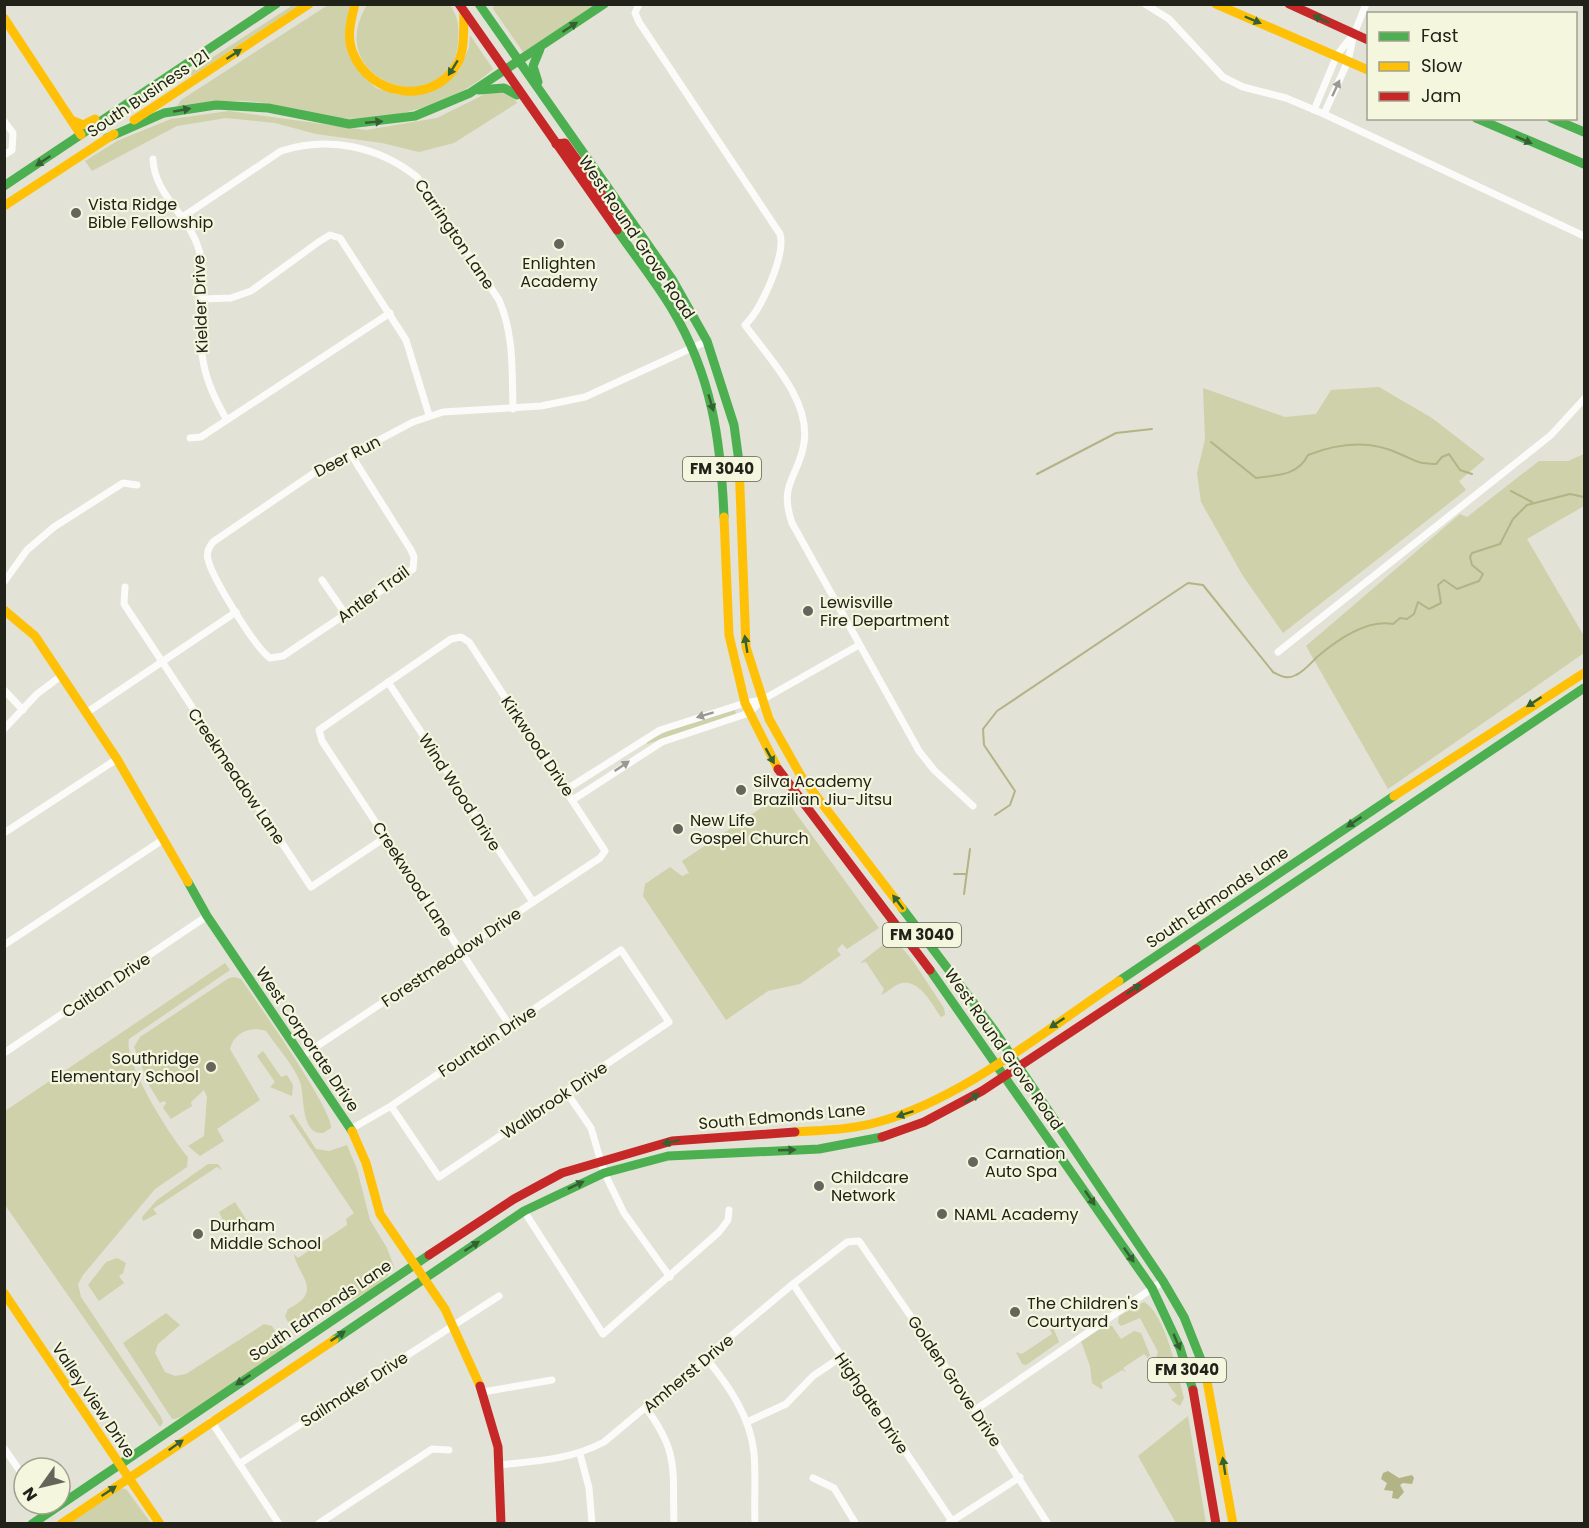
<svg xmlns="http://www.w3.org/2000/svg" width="1589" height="1528" viewBox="0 0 1589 1528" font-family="Poppins,sans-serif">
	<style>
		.green { fill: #cfd1ab }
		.water { fill: #b2b486 }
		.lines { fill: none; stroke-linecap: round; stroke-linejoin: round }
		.stream { stroke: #b2b486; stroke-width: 2 }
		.street { stroke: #fbfbf9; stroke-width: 7 }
		.fast { stroke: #4caf50; stroke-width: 9 }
		.slow { stroke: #ffc107; stroke-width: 9 }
		.jam { stroke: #c62828; stroke-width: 9 }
		.oneway { fill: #346132 }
		.oneway2 { fill: #999994 }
		.poi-dot { fill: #65655b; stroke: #f4f6dd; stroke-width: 2 }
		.labels { text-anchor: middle; stroke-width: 4.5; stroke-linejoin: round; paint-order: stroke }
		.shield { fill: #f4f6dd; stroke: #606254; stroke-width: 1.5 }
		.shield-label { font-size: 15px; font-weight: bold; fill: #212219 }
		.street-label { font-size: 16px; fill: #212219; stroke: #f4f6dd }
		.poi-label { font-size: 16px; fill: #212219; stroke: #f4f6dd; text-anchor: start }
	</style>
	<rect width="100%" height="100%" fill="#e2e2d6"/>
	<g class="green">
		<polygon points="494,4 583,6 596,5 523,52 493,9"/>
		<polygon points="293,5 300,5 192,76 190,72"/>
		<path d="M328 5H357L348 40 366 79 376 88 399 95 459 71 469 47 470 35 493 69C455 105 381 125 330 117 302 112 274 103 245 101 222 100 199 105 176 108L181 100Z"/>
		<path d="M367 5H450C459 18 459 27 458 43 451 124 319 83 367 5Z"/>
		<polygon points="501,90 512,96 517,103 454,143 419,152 382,143 316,134 275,123 226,118 177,126 92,171 85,161 117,141 171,119 229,111 366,130 437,118 489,92"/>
		<polygon points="1379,387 1432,418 1485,459 1459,481 1466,490 1283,633 1243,576 1201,502 1197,473 1205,439 1203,388 1285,417 1316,414 1331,390"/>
		<polygon points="1584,454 1584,506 1527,539 1584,636 1584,653 1388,789 1306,646 1460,514 1467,517 1539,461 1568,461"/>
		<polygon points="735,710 736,714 647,744 647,741 670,730"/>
		<polygon points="782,794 879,928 847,949 842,944 837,950 841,955 800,984 768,991 726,1020 643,896 645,884 670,867 682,876 689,873 682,861"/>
		<path d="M893 937 913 961 944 1008 945 1015 941 1017C932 1005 921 980 902 983 895 984 888 992 881 995L884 989 866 962 860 963Z"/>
		<path d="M225 963 230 970 129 1039C123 1062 171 1138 188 1157L187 1167 155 1189 83 1275 78 1284 81 1297 161 1417 163 1422 160 1427 5 1205V1111Z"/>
		<path d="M235 977 241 979C256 1001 334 1111 331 1128L323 1133C300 1135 305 1095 300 1082 293 1064 277 1047 266 1031 251 1026 234 1032 230 1049L260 1100 217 1129 224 1141 200 1156 188 1146 204 1136 207 1097 204 1090 191 1102 192 1106 171 1119 163 1108 166 1103 164 1101 160 1103 147 1082 153 1076 146 1077 134 1047 140 1037 229 978Z"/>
		<polygon points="263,1051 281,1077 287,1075 293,1085 292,1096 270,1087 275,1082 257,1056"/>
		<path d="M293 1114 316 1149 329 1151 347 1145 357 1169 370 1220 387 1248 394 1267C382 1288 350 1300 329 1311 317 1318 306 1326 294 1334L285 1316 288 1309C325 1291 297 1275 294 1254L298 1258 347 1225 346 1219 354 1213 289 1116Z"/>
		<polygon points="208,1164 218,1164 222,1170 217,1167 153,1209 157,1214 143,1221 142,1217 157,1200"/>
		<polygon points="235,1202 253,1230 249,1232 242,1222 232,1228 227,1228 219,1212"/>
		<polygon points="117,1258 126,1263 123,1273 119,1276 124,1283 99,1301 88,1285 106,1262"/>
		<path d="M1144 1302C1165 1313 1178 1375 1184 1398L1180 1406 1171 1400 1177 1396 1160 1373 1154 1374 1152 1370 1158 1352 1140 1318 1121 1326 1118 1323 1119 1316Z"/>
		<path d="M166 1313 180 1325 158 1344 155 1353 165 1372 175 1376 186 1374 264 1324 272 1326 282 1343 283 1349C264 1362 189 1420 172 1419L123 1343Z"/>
		<polygon points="1106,1325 1112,1326 1121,1339 1134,1331 1141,1333 1150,1355 1148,1358 1144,1354 1123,1368 1126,1372 1122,1370 1101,1383 1103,1388 1101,1389 1092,1383 1090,1366 1081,1341"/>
		<polygon points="1053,1327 1059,1342 1026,1365 1022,1364 1016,1352 1022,1354 1052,1334 1050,1330"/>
		<polygon points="1188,1416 1206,1523 1176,1523 1138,1456"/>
		<polygon points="120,1488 126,1489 151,1523 68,1524"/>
	</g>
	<polygon class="water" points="1388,1471 1399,1478 1412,1475 1414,1478 1412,1484 1403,1483 1400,1485 1404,1492 1398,1499 1392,1498 1393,1491 1384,1490 1387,1483 1381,1479 1383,1473"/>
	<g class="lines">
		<g class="stream">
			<path d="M1211 442 1256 478C1276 475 1298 476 1308 455 1338 443 1369 439 1400 454 1419 462 1414 463 1436 464L1442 457 1449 454 1460 470 1472 474"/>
			<polyline points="1037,474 1116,433 1152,429"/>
			<polyline points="1511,491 1532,502"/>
			<path d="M995 815 1010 805 1015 791 984 745 983 729 997 711 1188 583 1203 585 1273 672C1281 676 1287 680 1296 675 1303 672 1311 663 1317 657 1337 640 1366 619 1393 624L1400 618 1407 619 1414 614 1418 602 1429 609 1441 603 1438 585 1444 580 1457 589 1479 581 1483 574 1472 565 1470 557 1472 553 1500 544 1513 519 1527 505 1570 494 1584 497"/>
			<polyline points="954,874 966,874"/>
			<polyline points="964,894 970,849"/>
		</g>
		<g class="street">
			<path d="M639 4 635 13 639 22 780 234C786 255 761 310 745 325 768 357 811 400 804 443 799 477 778 483 792 523L919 751 934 770 973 806"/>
			<polyline points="1145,4 1169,19 1223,77 1243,87 1286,98 1324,114 1584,236"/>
			<polyline points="1314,110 1337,55 1352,36"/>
			<polyline points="1324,114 1348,61 1354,34 1366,4"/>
			<polyline points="4,121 13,133 12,150 4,155"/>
			<path d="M153 159C154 194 188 215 198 247 204 263 201 281 201 298 200 351 199 373 227 420"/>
			<path d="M181 218 281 151C329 136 378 146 417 177L499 300C514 334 512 371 513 409"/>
			<polyline points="201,299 231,298 251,291 320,241 330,235 340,238 406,340 429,415"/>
			<polyline points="190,438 201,437 390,313"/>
			<path d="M350 453 411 550 414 557 413 569 283 656 270 658C256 649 211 576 208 559 206 552 209 547 213 542L330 462 377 441 413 422 443 412 541 406 585 397 707 341"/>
			<polyline points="322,580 346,615"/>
			<polyline points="4,582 27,550 54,527 123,483 137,485"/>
			<polyline points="125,587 124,604 311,887 386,837"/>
			<polyline points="1278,652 1551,435 1584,399"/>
			<polyline points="388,682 533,902"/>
			<polyline points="4,690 23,710"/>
			<polyline points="86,713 236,612"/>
			<polyline points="4,729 37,694 61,676"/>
			<polyline points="567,789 660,730 745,703 762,700"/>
			<polyline points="574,799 662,742 749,713 762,700 859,645"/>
			<polyline points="4,833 117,759"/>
			<polyline points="4,945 164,839"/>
			<polyline points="4,1053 207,916"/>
			<path d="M302 1056 346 1027 349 1025C433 969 516 913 600 858L605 851 469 642 461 637 451 639 319 730 322 741C385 836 447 931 510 1026"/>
			<polyline points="567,1093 591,1128 604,1172 624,1213 670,1277"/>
			<polyline points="351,1129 391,1106 621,950 669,1022 439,1177 391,1106"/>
			<polyline points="524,1211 603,1334 719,1232 728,1220 729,1210"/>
			<polyline points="793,1284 952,1521"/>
			<path d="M706 1358C729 1386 750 1416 754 1453 756 1476 754 1500 755 1524"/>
			<polyline points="483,1392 552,1380"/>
			<path d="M646 1408C680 1454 672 1470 674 1524"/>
			<polyline points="975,1410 1163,1281"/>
			<polyline points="211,1421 279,1524"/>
			<polyline points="747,1422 786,1404 813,1376 841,1357"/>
			<polyline points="4,1448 24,1477"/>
			<polyline points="580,1454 589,1488 592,1524"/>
			<polyline points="239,1464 499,1296"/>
			<path d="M499 1465C536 1461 570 1460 604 1442L793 1284 847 1242 859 1241 975 1410 1048 1524"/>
			<polyline points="813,1478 834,1488 856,1524"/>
			<polyline points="42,1504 48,1513"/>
			<polyline points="949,1523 1020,1477"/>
			<polyline points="318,1524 432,1449 449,1450"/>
		</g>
		<g class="fast">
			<polyline points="479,4 672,279 707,341 734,425 739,462"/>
			<polyline points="538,82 533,66 540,49"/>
			<polyline points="479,90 504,88 517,95"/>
			<polyline points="1476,118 1584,164"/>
			<polyline points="1551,118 1584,132"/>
			<polyline points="107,138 164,113 216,105 268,108 349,124 415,116 470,93 604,4"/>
			<polyline points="4,186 276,4"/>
			<path d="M617 230C635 256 656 282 672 309 712 376 721 441 724 517"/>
			<polyline points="188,882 207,916 352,1131"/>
			<polyline points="902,908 994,1030 1163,1281 1184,1317 1205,1370"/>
			<polyline points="1196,949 1584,688"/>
			<polyline points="930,970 1152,1288 1180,1348 1193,1390"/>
			<polyline points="1119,981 1394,796"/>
			<polyline points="334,1340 524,1211 604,1173 668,1156 819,1149 882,1137"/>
			<polyline points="32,1524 429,1255"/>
		</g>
		<g class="slow">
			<path d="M355 4C351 20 346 37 353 53 370 96 431 106 456 66 466 51 463 29 464 12"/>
			<polyline points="1216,4 1368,70"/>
			<polyline points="4,18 81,135"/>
			<polyline points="71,120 83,125 95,119"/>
			<polyline points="134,120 309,4"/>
			<polyline points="4,206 114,134"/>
			<polyline points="739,462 746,647 769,719 801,776 902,908"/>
			<polyline points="724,517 729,635 745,703 778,769"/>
			<polyline points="4,610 35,636 117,759 188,882"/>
			<polyline points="1394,796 1584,673"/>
			<polyline points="352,1131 366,1163 380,1214 445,1309 480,1386"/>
			<path d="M795 1132C822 1130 851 1130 878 1122 961 1100 1047 1029 1119 981"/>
			<polyline points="4,1293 160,1524"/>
			<polyline points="1205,1370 1233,1524"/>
			<polyline points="61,1524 334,1340"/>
		</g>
		<g class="jam">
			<polyline points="459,4 617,230"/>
			<polyline points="1289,4 1368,40"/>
			<polyline points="556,144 565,143 613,210 627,221"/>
			<polyline points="778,769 930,970"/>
			<polyline points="882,1137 924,1122 982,1091 1196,949"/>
			<polyline points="429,1255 514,1199 562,1173 672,1141 795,1132"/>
			<polyline points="480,1386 498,1447 501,1524"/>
			<polyline points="1193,1390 1216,1524"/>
		</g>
	</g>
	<defs><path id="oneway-solid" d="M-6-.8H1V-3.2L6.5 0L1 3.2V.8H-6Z" transform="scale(1.5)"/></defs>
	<g class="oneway">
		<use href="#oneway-solid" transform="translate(1321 19) rotate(-156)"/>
		<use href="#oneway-solid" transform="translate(1253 20) rotate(23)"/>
		<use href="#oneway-solid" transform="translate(570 27) rotate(-33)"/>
		<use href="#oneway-solid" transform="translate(234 54) rotate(-33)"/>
		<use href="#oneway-solid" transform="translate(453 68) rotate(122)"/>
		<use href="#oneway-solid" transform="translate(182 110) rotate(-10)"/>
		<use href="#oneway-solid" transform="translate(374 122) rotate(-5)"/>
		<use href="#oneway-solid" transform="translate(1524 140) rotate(24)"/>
		<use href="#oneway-solid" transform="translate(43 161) rotate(146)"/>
		<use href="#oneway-solid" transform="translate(711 403) rotate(73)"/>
		<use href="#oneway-solid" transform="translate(746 644) rotate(-99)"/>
		<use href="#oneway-solid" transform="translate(1534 702) rotate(147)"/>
		<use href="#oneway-solid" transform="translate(770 756) rotate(61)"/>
		<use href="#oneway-solid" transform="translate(1354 822) rotate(146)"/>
		<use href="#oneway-solid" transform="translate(898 902) rotate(-127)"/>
		<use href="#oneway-solid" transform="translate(1134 989) rotate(-33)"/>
		<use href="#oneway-solid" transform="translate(1057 1023) rotate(146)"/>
		<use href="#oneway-solid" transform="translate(972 1098) rotate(-32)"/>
		<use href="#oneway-solid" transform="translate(905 1114) rotate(161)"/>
		<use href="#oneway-solid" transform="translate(671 1142) rotate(168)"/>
		<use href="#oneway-solid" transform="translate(787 1150) rotate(-2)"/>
		<use href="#oneway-solid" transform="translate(576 1185) rotate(-25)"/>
		<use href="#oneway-solid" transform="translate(1090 1198) rotate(56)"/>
		<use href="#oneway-solid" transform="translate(472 1246) rotate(-33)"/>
		<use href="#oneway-solid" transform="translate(1129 1255) rotate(55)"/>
		<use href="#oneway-solid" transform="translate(338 1336) rotate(-34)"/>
		<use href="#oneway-solid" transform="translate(1177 1342) rotate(67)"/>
		<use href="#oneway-solid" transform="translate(243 1380) rotate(146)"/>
		<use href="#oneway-solid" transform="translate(176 1445) rotate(-35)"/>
		<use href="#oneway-solid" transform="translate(1224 1466) rotate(-99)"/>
		<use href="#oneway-solid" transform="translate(109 1491) rotate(-34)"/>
	</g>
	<g class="oneway2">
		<use href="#oneway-solid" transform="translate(1336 88) rotate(-65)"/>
		<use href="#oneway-solid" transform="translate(705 715) rotate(163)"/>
		<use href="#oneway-solid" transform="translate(622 766) rotate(-34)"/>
	</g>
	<g class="poi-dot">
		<circle cx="76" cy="213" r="6"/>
		<circle cx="559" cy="244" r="6"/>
		<circle cx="808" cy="611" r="6"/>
		<circle cx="741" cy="790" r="6"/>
		<circle cx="678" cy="829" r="6"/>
		<circle cx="211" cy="1067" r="6"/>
		<circle cx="973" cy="1162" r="6"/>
		<circle cx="819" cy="1186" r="6"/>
		<circle cx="942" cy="1214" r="6"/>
		<circle cx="198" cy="1234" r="6"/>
		<circle cx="1015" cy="1312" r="6"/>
	</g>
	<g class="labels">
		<g class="shield">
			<rect x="683" y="457" width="78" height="24" rx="4.5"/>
			<rect x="883" y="923" width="78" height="24" rx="4.5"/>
			<rect x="1148" y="1358" width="78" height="24" rx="4.5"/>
		</g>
		<g class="shield-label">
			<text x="722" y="474">FM 3040</text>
			<text x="922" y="940">FM 3040</text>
			<text x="1187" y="1375">FM 3040</text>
		</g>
		<g class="street-label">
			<text transform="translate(148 93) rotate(-34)" y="6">South Business 121</text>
			<text transform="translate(455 234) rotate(56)" y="6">Carrington Lane</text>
			<text transform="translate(637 237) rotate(56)" y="6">West Round Grove Road</text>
			<text transform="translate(200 304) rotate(-92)" y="6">Kielder Drive</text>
			<text transform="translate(347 456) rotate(-27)" y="6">Deer Run</text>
			<text transform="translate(373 594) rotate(-36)" y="6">Antler Trail</text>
			<text transform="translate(538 746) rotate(56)" y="6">Kirkwood Drive</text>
			<text transform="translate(237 776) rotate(56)" y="6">Creekmeadow Lane</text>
			<text transform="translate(460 792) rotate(57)" y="6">Wind Wood Drive</text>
			<text transform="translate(413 879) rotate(57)" y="6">Creekwood Lane</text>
			<text transform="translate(1217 897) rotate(-34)" y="6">South Edmonds Lane</text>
			<text transform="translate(451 957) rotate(-34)" y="6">Forestmeadow Drive</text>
			<text transform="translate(106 985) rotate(-34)" y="6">Caitlan Drive</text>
			<text transform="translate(308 1039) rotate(56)" y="6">West Corporate Drive</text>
			<text transform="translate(487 1041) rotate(-34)" y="6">Fountain Drive</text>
			<text transform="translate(1004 1049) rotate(55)" y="6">West Round Grove Road</text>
			<text transform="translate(554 1100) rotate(-34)" y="6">Wallbrook Drive</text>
			<text transform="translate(782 1116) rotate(-5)" y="6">South Edmonds Lane</text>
			<text transform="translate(320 1310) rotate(-34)" y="6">South Edmonds Lane</text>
			<text transform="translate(688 1373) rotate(-40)" y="6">Amherst Drive</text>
			<text transform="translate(955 1381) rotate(56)" y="6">Golden Grove Drive</text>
			<text transform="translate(354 1389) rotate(-33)" y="6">Sailmaker Drive</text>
			<text transform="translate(94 1400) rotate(56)" y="6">Valley View Drive</text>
			<text transform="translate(872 1403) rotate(56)" y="6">Highgate Drive</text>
		</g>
		<g class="poi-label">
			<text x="88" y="210">Vista Ridge<tspan x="88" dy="18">Bible Fellowship</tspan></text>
			<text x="559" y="269" text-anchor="middle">Enlighten<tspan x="559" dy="18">Academy</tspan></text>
			<text x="820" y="608">Lewisville<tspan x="820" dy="18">Fire Department</tspan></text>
			<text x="753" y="787">Silva Academy<tspan x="753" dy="18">Brazilian Jiu-Jitsu</tspan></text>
			<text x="690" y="826">New Life<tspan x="690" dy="18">Gospel Church</tspan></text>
			<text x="199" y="1064" text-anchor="end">Southridge<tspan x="199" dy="18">Elementary School</tspan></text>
			<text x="985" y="1159">Carnation<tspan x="985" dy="18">Auto Spa</tspan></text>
			<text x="831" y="1183">Childcare<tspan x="831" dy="18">Network</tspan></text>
			<text x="954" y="1220">NAML Academy</text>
			<text x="210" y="1231">Durham<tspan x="210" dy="18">Middle School</tspan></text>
			<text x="1027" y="1309">The Children's<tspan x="1027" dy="18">Courtyard</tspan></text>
		</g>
	</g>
	<rect width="1589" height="1528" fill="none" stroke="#212219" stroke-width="12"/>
	<rect x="1367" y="12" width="210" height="108" fill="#f4f6dd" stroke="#a0a18f" stroke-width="1.5"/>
	<rect x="1379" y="32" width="30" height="9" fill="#4caf50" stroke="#a0a18f" stroke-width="1.5"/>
	<text x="1421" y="42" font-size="18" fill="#212219">Fast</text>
	<rect x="1379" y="62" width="30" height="9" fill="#ffc107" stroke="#a0a18f" stroke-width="1.5"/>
	<text x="1421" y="72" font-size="18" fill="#212219">Slow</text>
	<rect x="1379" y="92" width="30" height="9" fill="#c62828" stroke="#a0a18f" stroke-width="1.5"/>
	<text x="1421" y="102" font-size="18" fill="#212219">Jam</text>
	<g transform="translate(42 1486) rotate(236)"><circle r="28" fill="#f4f6dd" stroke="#a0a18f" stroke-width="1.5"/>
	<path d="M0-4.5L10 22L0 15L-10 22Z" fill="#65655b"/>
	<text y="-9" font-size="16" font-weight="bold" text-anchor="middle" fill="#212219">N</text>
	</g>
</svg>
